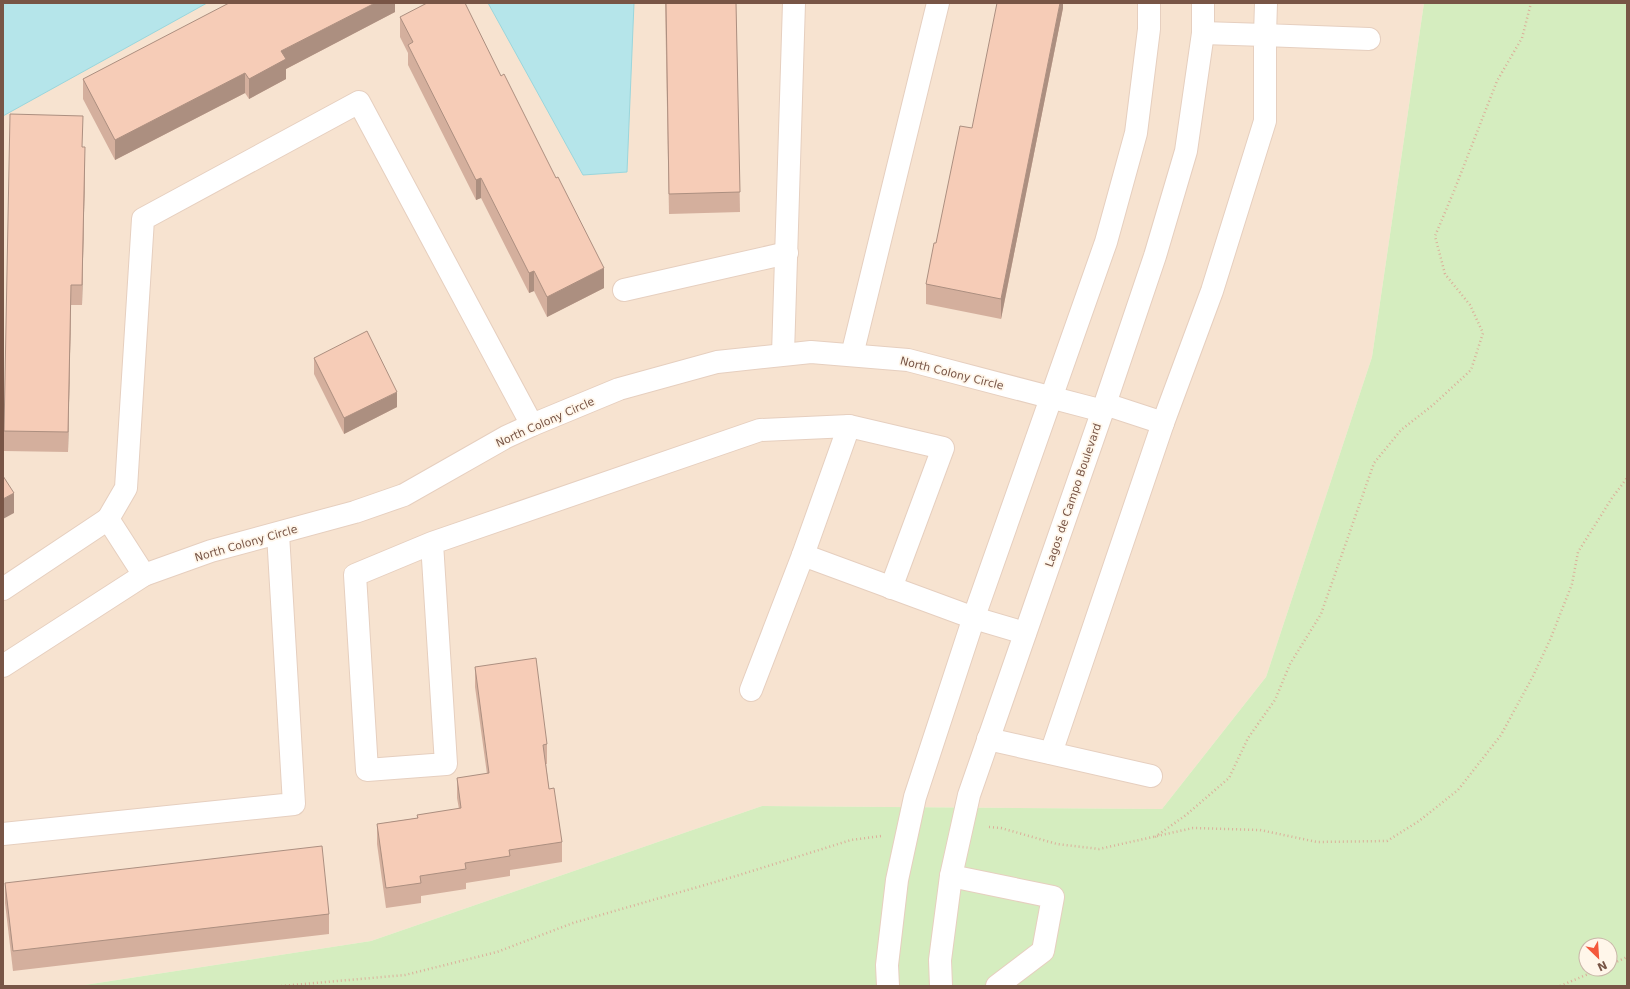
<svg xmlns="http://www.w3.org/2000/svg" width="1630" height="989" viewBox="0 0 1630 989" font-family="'DejaVu Sans',sans-serif">
	<style>
		.residential { fill: #f7e3d0 }
		.green { fill: #d5edbf; fill-rule: evenodd }
		.water { fill: #b5e5ea; stroke: #9ad6dc }
		.lines { fill: none; stroke-linecap: round; stroke-linejoin: round }
		.minor-casing { stroke: #e6cfbf; stroke-width: 24 }
		.path { stroke: #dbaf9a; stroke-width: 2.5; stroke-dasharray: 1 3; stroke-linecap: butt }
		.minor { stroke: #fff; stroke-width: 22 }
		.wall { fill: #d4af9d }
		.shaded-wall { fill: #ac8f80 }
		.building { fill: #f6ccb7; stroke: #ac8f80 }
		.labels { text-anchor: middle; stroke-width: 3.5; stroke-linejoin: round; paint-order: stroke }
		.street-label { font-size: 11px; fill: #785546; stroke: #fff6ea }
	</style>
	<rect width="100%" height="100%" fill="#fef2e2"/>
	<polygon class="residential" points="3,3 1424,3 1372,357 1266,677 1162,809 762,806 371,941 78,986 3,986"/>
	<path class="green" d="M1424 3H1627V986H78L371 941 762 806 1162 809 1266 677 1372 357ZM1586 945H1610V969H1586Z"/>
	<g class="water">
		<polygon points="3,3 207,3 3,116"/>
		<polygon points="488,3 634,3 627,172 583,175"/>
	</g>
	<g class="lines">
		<g class="minor-casing">
			<g id="minor">
				<polyline points="1266,3 1265,35 1369,39"/>
				<polyline points="624,290 787,253"/>
				<polyline points="783,354 794,3"/>
				<polyline points="852,355 938,3"/>
				<polyline points="1105,404 1163,423"/>
				<polyline points="108,519 126,488 143,219 359,102 532,425"/>
				<polyline points="432,543 355,575 367,770 446,764 432,543 760,430 849,426"/>
				<polyline points="803,555 849,426 943,448 891,588"/>
				<polyline points="3,589 108,519 144,575"/>
				<polyline points="3,666 144,575 211,551 355,512 404,495 506,437 532,425 619,389 717,362 811,352 908,360 1103,411"/>
				<polyline points="751,690 803,555 974,618 1025,633"/>
				<polyline points="988,739 1151,776"/>
				<polyline points="1051,753 1163,423 1212,291 1265,121 1265,35 1203,33"/>
				<polyline points="3,834 294,804 278,534"/>
				<polyline points="951,876 1053,897 1043,951 997,986"/>
				<polyline points="888,986 887,965 897,880 915,797 976,611 1106,242 1136,133 1149,29 1149,3"/>
				<polyline points="941,986 940,960 951,876 969,795 1105,404 1155,256 1186,151 1203,33 1203,3"/>
			</g>
		</g>
		<g class="path">
			<polyline points="989,827 1001,828 1057,844 1099,849 1193,828 1260,830 1317,842 1387,841 1419,821 1458,790 1501,735 1533,676 1550,640 1572,584 1578,552 1612,498 1627,478"/>
			<polyline points="1155,837 1186,815 1229,778 1248,738 1275,700 1290,664 1321,614 1374,463 1401,430 1433,405 1471,370 1483,333 1470,305 1445,274 1435,236 1454,191 1497,81 1522,38 1531,3"/>
			<polyline points="1610,965 1627,957"/>
			<polyline points="281,986 405,975 497,952 573,923 736,876 851,840 881,836"/>
			<polyline points="1560,986 1600,969"/>
		</g>
		<use href="#minor" class="minor"/>
	</g>
	<g class="wall">
		<polygon points="395,3 395,12 286,69 286,79 249,99 245,93 115,160 83,99 83,79"/>
		<polygon points="665,3 736,3 740,212 669,214"/>
		<polygon points="1063,3 1063,8 1001,319 926,304 926,284 936,243 972,128"/>
		<polygon points="400,17 604,288 547,317 534,291 529,293 481,198 476,200 408,65 408,53 400,37"/>
		<polygon points="83,147 85,167 82,305 71,305 68,452 4,451 4,431"/>
		<polygon points="314,358 397,407 344,434 314,374"/>
		<polygon points="475,667 547,744 547,764 546,764 549,789 562,842 562,862 510,870 510,876 466,883 466,889 421,896 421,903 386,908 377,844 377,824 417,818 417,815 459,809 457,798 457,778 487,774 475,687"/>
		<polygon points="5,883 329,914 329,934 13,971 5,903"/>
	</g>
	<g class="shaded-wall">
		<polygon points="375,3 395,3 395,12 286,69 286,79 249,99 249,79 281,51"/>
		<polygon points="1060,3 1063,3 1063,8 1001,319 1001,299"/>
		<polygon points="245,73 245,93 115,160 115,140"/>
		<polygon points="85,147 85,167 82,305 82,285"/>
		<polygon points="481,178 481,198 476,200 476,180"/>
		<polygon points="604,268 604,288 547,317 547,297"/>
		<polygon points="534,271 534,291 529,293 529,273"/>
		<polygon points="71,285 71,305 68,452 68,432"/>
		<polygon points="397,392 397,407 344,434 344,418"/>
		<polygon points="14,493 14,513 3,519 3,499"/>
	</g>
	<g class="building">
		<polygon points="229,3 375,3 281,51 286,59 249,79 245,73 115,140 83,79"/>
		<polygon points="427,3 465,3 501,76 504,74 556,178 558,177 604,268 547,297 534,271 529,273 481,178 476,180 408,45 413,42 400,17"/>
		<polygon points="666,3 736,3 740,192 669,194"/>
		<polygon points="997,3 1060,3 1001,299 926,284 934,243 936,243 960,126 972,128"/>
		<polygon points="10,114 83,116 82,147 85,147 82,285 71,285 68,432 4,431"/>
		<polygon points="367,331 397,392 344,418 314,358"/>
		<polygon points="3,476 14,493 3,499"/>
		<polygon points="536,658 547,744 543,745 549,789 554,788 562,842 509,850 510,856 465,863 466,869 420,876 421,883 386,888 377,824 418,818 417,815 461,808 457,778 489,773 475,667"/>
		<polygon points="322,846 329,914 13,951 5,883"/>
	</g>
	<g class="labels">
		<g class="street-label">
			<text transform="translate(952 373) rotate(14)" y="4">North Colony Circle</text>
			<text transform="translate(545 422) rotate(-24)" y="4">North Colony Circle</text>
			<text transform="translate(1073 495) rotate(-71)" y="4">Lagos de Campo Boulevard</text>
			<text transform="translate(246 543) rotate(-16)" y="4">North Colony Circle</text>
		</g>
	</g>
	<rect width="1630" height="989" fill="none" stroke="#785546" stroke-width="8"/>
	<g transform="translate(1598 957) rotate(155)"><circle r="19" fill="#fff6ea" stroke="#c9b6a8"/>
	<path d="M0-3L7 15L0 10L-7 15Z" fill="#f4593c"/>
	<text y="-6" font-size="11" font-weight="bold" text-anchor="middle" fill="#785546">N</text>
	</g>
</svg>
